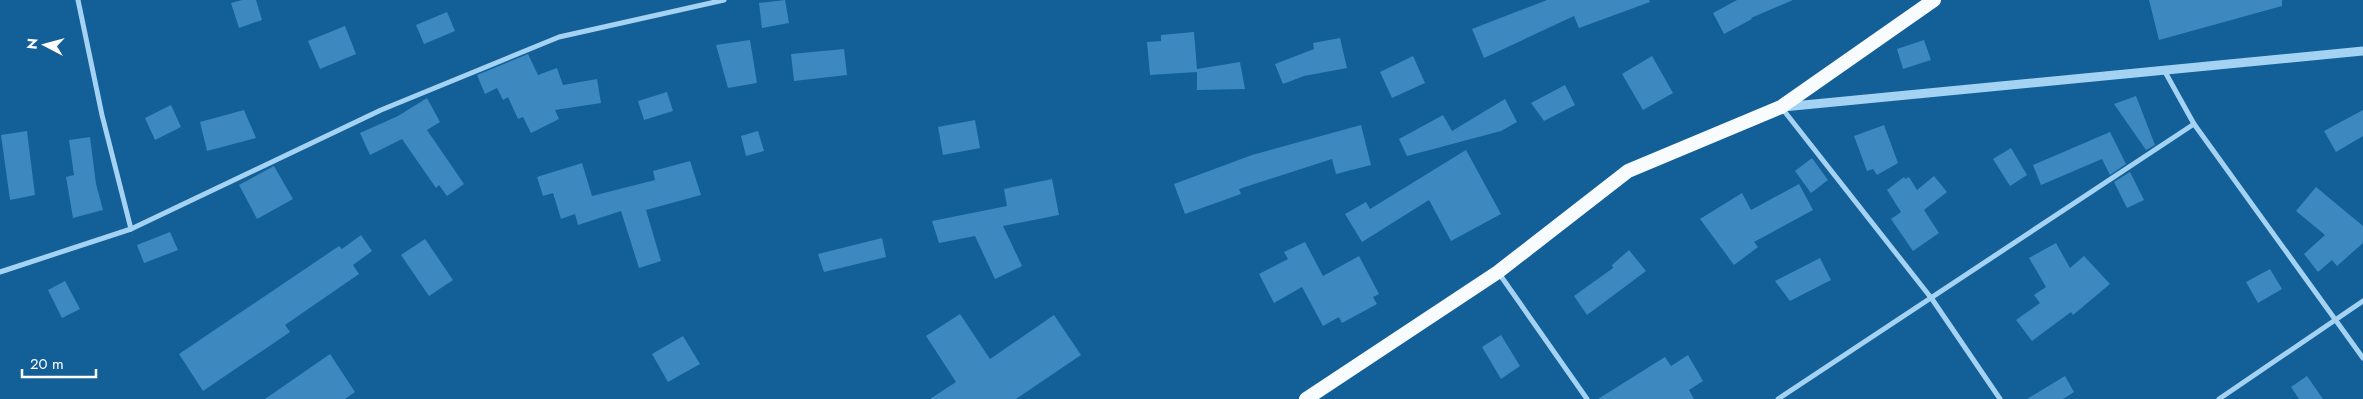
<svg xmlns="http://www.w3.org/2000/svg" width="2363" height="399" viewBox="0 0 2363 399" font-family="Jost,sans-serif">
	<style>
		.building { fill: #3c88bf }
		.lines { fill: none; stroke-linecap: round; stroke-linejoin: round }
		.minor { stroke: #a4d2f3; stroke-width: 5 }
		.tertiary { stroke: #a4d2f3; stroke-width: 9 }
		.trunk { stroke: #f8fcff; stroke-width: 14 }
	</style>
	<rect width="100%" height="100%" fill="#135f97"/>
	<g class="building">
		<polygon points="242,0 256,0 262,20 239,28 231,3"/>
		<polygon points="785,0 789,23 762,28 759,3"/>
		<polygon points="1547,0 1649,0 1650,2 1579,28 1574,16 1484,58 1472,29"/>
		<polygon points="1737,0 1793,0 1751,18 1752,19 1724,34 1713,13"/>
		<polygon points="2149,0 2282,0 2282,6 2159,40"/>
		<polygon points="447,12 455,31 424,44 416,25"/>
		<polygon points="345,26 356,54 320,69 308,41"/>
		<polygon points="1194,32 1197,69 1240,62 1245,89 1197,90 1197,72 1150,75 1147,42 1161,41 1161,35"/>
		<polygon points="1340,38 1347,68 1304,76 1283,84 1275,64 1314,49 1313,43"/>
		<polygon points="750,40 757,83 728,88 716,45"/>
		<polygon points="1924,40 1931,60 1903,69 1897,49"/>
		<polygon points="844,49 847,75 794,81 791,54"/>
		<polygon points="528,54 538,75 557,68 563,85 597,79 601,103 555,110 559,119 531,133 523,117 518,119 508,97 503,100 497,88 485,94 477,75"/>
		<polygon points="1413,56 1425,83 1392,98 1380,72"/>
		<polygon points="1652,56 1673,93 1643,110 1622,74"/>
		<polygon points="1565,85 1575,105 1544,121 1531,103"/>
		<polygon points="667,92 673,111 644,120 638,101"/>
		<polygon points="2136,96 2155,145 2146,150 2114,104"/>
		<polygon points="427,98 440,122 427,130 464,184 447,196 439,185 436,188 402,139 370,155 360,133 398,116"/>
		<polygon points="1505,99 1517,122 1501,131 1407,156 1399,139 1443,115 1452,131"/>
		<polygon points="171,105 181,127 155,140 145,118"/>
		<polygon points="244,110 256,138 207,151 200,122"/>
		<polygon points="2363,110 2363,136 2336,152 2324,131"/>
		<polygon points="975,120 980,148 943,155 938,127"/>
		<polygon points="1361,125 1371,165 1336,174 1332,159 1239,189 1241,194 1185,214 1174,184 1252,155"/>
		<polygon points="1884,125 1898,163 1877,175 1873,169 1867,171 1854,136"/>
		<polygon points="27,131 35,195 10,200 1,135"/>
		<polygon points="758,131 764,151 746,156 741,136"/>
		<polygon points="2110,132 2126,164 2110,175 2102,159 2041,185 2033,165"/>
		<polygon points="90,137 96,184 103,210 73,218 66,177 74,175 69,140"/>
		<polygon points="2011,148 2027,175 2010,186 1993,159"/>
		<polygon points="1466,150 1501,214 1451,241 1429,200 1362,242 1345,214 1366,202 1370,209"/>
		<polygon points="1812,158 1828,180 1811,193 1795,171"/>
		<polygon points="690,161 701,195 646,210 661,261 639,268 621,211 578,225 575,214 561,219 553,193 543,196 537,177 582,163 592,196 655,180 653,171"/>
		<polygon points="274,166 293,199 257,219 239,185"/>
		<polygon points="2130,172 2144,200 2127,208 2114,182"/>
		<polygon points="1934,176 1947,192 1924,210 1939,233 1913,251 1891,219 1901,212 1887,190 1904,177 1905,179 1909,177 1917,190"/>
		<polygon points="1052,179 1059,215 1003,226 1022,266 995,279 975,236 939,243 932,221 1007,206 1004,189"/>
		<polygon points="1799,184 1813,210 1754,242 1758,247 1734,265 1700,219 1742,193 1751,210"/>
		<polygon points="2316,187 2363,226 2363,243 2337,266 2332,260 2318,272 2304,254 2325,235 2296,211"/>
		<polygon points="170,232 178,250 144,263 137,245"/>
		<polygon points="361,235 372,251 353,265 359,274 285,325 290,332 203,391 179,354 339,246 342,249"/>
		<polygon points="882,238 886,257 824,272 818,254"/>
		<polygon points="425,239 453,280 429,296 401,255"/>
		<polygon points="1305,242 1323,276 1359,256 1379,294 1373,297 1377,304 1342,323 1339,317 1323,326 1302,287 1274,303 1259,274 1288,259 1284,252"/>
		<polygon points="2056,243 2070,268 2084,256 2110,284 2073,315 2071,312 2032,341 2016,320 2040,303 2034,295 2046,287 2029,258"/>
		<polygon points="1629,250 1646,271 1587,315 1574,296 1613,268 1612,265"/>
		<polygon points="1820,258 1831,280 1790,301 1775,281"/>
		<polygon points="2270,269 2282,289 2258,303 2246,282"/>
		<polygon points="65,281 80,309 62,318 48,290"/>
		<polygon points="960,314 990,359 1054,315 1081,355 1016,399 930,399 956,382 926,336"/>
		<polygon points="1501,335 1520,366 1501,379 1482,347"/>
		<polygon points="683,336 700,364 668,382 652,354"/>
		<polygon points="330,354 355,392 345,399 265,399"/>
		<polygon points="1688,355 1703,381 1689,390 1694,399 1598,399 1665,357 1671,366"/>
		<polygon points="2065,376 2074,392 2063,399 2027,399"/>
		<polygon points="2307,376 2323,399 2299,399 2291,387"/>
	</g>
	<g class="lines">
		<g class="minor">
			<polyline points="78,0 102,115 131,229"/>
			<polyline points="2164,70 2194,124 2363,358"/>
			<polyline points="1781,107 1932,299 2000,399"/>
			<polyline points="0,272 131,229 381,110 559,37 724,0"/>
			<polyline points="1498,272 1587,399"/>
			<polyline points="1778,399 2194,124"/>
			<polyline points="2219,399 2363,301"/>
		</g>
		<polyline class="tertiary" points="1783,107 2363,51"/>
		<polyline class="trunk" points="1306,399 1498,272 1628,171 1781,107 1934,0"/>
	</g>
	<g transform="translate(45 45) rotate(276)" stroke="#135f97" stroke-width="4" paint-order="stroke">
	<path d="M0-4L9 19L0 12L-9 19Z" fill="#ffffff"/>
	<text y="-8" font-size="14" font-weight="bold" text-anchor="middle" fill="#ffffff">N</text>
	</g>
	<path d="M22 369v8h74v-8" fill="none" stroke="#ffffff" stroke-width="2.5"/>
	<text x="30" y="369" font-size="15" fill="#ffffff" stroke="#135f97" stroke-width="4" paint-order="stroke">20 m</text>
</svg>
